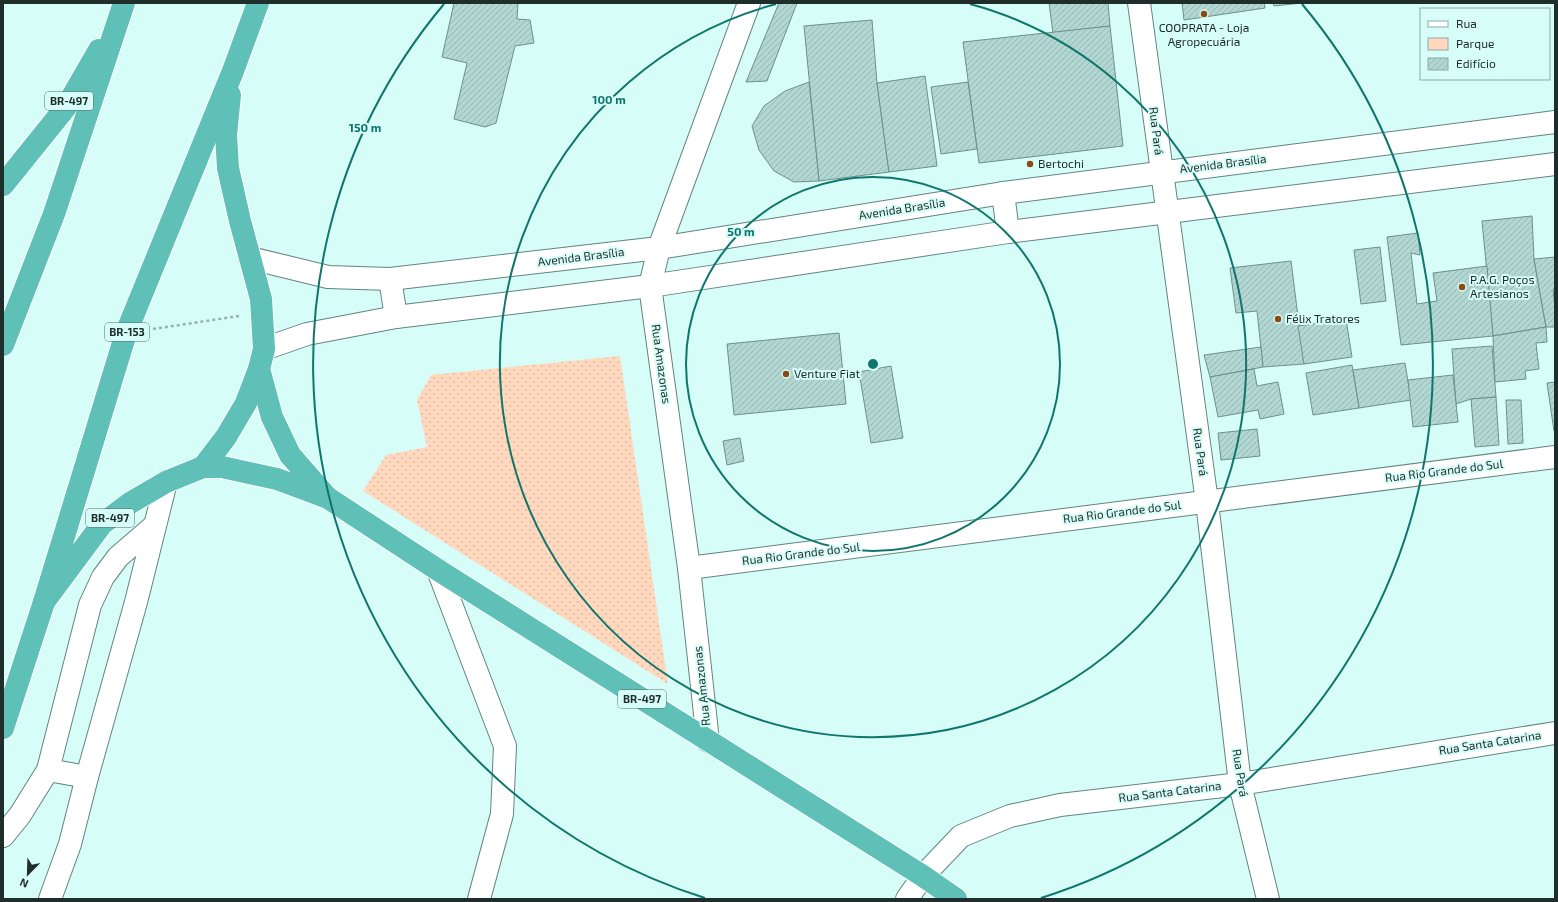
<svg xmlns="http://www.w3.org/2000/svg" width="1558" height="902" viewBox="0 0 1558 902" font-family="'Exo 2',sans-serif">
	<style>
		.green { fill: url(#green-dots) }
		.building { fill: url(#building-hatch); stroke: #6d908b }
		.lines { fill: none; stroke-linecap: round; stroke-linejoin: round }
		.minor-casing { stroke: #628481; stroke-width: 24 }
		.highway-casing { stroke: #fff; stroke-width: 24 }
		.path { stroke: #94b2ae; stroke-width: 2.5; stroke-dasharray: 3 3; stroke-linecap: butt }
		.minor { stroke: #fff; stroke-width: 22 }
		.highway { stroke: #5ec0b7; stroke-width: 22 }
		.ring { fill: none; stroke: #0f766e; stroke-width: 2 }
		.poi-dot { fill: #8a4a12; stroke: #d7fdf8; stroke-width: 1.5 }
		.labels { text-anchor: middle; stroke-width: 4; stroke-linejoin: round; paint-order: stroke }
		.shield { fill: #d7fdf8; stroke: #566b68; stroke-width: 1 }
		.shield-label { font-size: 11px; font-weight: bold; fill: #1f2d2b }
		.poi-label { font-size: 12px; fill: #1f2d2b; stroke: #d7fdf8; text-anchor: start }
		.street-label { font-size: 12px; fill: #1f2d2b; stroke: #d7fdf8 }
		.centre { fill: #0f766e; stroke: #d7fdf8; stroke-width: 2 }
		.ring-label { font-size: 12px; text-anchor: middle; font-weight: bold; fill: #0f766e; stroke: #d7fdf8; stroke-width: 4; stroke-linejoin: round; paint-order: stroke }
	</style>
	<defs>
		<pattern id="green-dots" width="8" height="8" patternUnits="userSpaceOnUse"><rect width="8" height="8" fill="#ffd8be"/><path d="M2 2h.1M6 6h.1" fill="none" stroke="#dabaa3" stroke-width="1.8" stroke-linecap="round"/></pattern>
		<pattern id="building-hatch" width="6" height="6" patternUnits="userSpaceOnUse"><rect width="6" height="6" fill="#b2d7d2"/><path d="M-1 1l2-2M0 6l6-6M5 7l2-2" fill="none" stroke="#99b9b4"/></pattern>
	</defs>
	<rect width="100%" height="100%" fill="#d7fdf8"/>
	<polygon class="green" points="620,356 668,684 363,491 386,455 427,447 417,400 431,375"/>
	<g class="building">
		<polygon points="454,3 518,3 517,19 530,20 534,43 515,46 496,123 485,127 454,119 467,63 442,57"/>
		<polygon points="779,3 797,3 767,81 746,82"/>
		<polygon points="1049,3 1108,3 1110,26 1053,33"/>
		<polygon points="1182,3 1264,3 1265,8 1184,20"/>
		<polygon points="1273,3 1302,3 1274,6"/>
		<polygon points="872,20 877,83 889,172 819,181 804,26"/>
		<polygon points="1110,26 1123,146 979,163 963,42"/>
		<polygon points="925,76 937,166 889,172 877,83"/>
		<polygon points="809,82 819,181 794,182 774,171 759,150 752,126 764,106 785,91"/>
		<polygon points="968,82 977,149 941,154 931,87"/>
		<polygon points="1532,216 1534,259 1546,327 1493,336 1482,221"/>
		<polygon points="1418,233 1420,255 1411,253 1417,304 1437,301 1433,273 1487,266 1493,336 1401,345 1387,237"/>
		<polygon points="1380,247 1386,301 1361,304 1354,250"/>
		<polygon points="1555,257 1555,289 1553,290 1555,307 1555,327 1546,327 1534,259"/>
		<polygon points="1291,261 1304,364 1263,367 1257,311 1236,313 1230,268"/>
		<polygon points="1346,319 1352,357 1304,364 1298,326"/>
		<polygon points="1546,327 1547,342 1536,343 1539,369 1525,371 1526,379 1495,382 1493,336"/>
		<polygon points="839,333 846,404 734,415 727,344"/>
		<polygon points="1492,346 1496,397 1471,399 1456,404 1452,349"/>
		<polygon points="1261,347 1263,367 1210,377 1204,355"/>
		<polygon points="1405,363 1411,400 1359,408 1353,370"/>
		<polygon points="1352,365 1359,408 1313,415 1306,373"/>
		<polygon points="891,366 903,438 871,443 859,372"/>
		<polygon points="1254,369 1257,386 1278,382 1284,414 1260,419 1258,410 1218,417 1210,377"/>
		<polygon points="1453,375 1458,422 1413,427 1408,380"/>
		<polygon points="1555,382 1555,430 1554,431 1547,383"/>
		<polygon points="1496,397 1499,445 1475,447 1471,399"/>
		<polygon points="1506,400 1521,400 1523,443 1508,444"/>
		<polygon points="1257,429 1260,456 1221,460 1218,433"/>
		<polygon points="740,438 744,461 727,465 723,441"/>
	</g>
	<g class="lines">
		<g class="minor-casing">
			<g id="minor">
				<polyline points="1139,3 1207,502 1240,784 1268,899"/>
				<polyline points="1003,193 1008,232"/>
				<polyline points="250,258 328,277 390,279 659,248 1003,193 1555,122"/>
				<polyline points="390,279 396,317"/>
				<polyline points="264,349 307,334 396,317 650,286 1008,232 1555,164"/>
				<polyline points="689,568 1555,457"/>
				<polyline points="438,570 505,746 502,814 479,899"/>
				<polyline points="708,741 689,568 650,286 659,248 749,3"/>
				<polyline points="48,770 90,605 103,577 118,557 154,526"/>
				<polyline points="3,836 20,815 48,770 87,777 136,602 166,482"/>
				<polyline points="50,899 70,844 87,777"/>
				<polyline points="907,899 923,876 961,836 1010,816 1060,805 1240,784 1555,733"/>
			</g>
		</g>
		<g class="highway-casing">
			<g id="highway">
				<polyline points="3,185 66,107 99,50"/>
				<polyline points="3,345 54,214 124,3"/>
				<polyline points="259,369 272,417 290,455 326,496"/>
				<polyline points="203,467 226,437 246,403 259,369 264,349 261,299 240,221 228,168 226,135 230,95"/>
				<polyline points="44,602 102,524 130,503 166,482 203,467 222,467 277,479 328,498 438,570 923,876 956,899"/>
				<polyline points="3,728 44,602 126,333 233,71 258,3"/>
			</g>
		</g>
		<polyline class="path" points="153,329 239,316"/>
		<use href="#minor" class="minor"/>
		<use href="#highway" class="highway"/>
	</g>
	<g class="ring">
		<circle cx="873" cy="364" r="187"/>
		<path d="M970 4A373 373 0 1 1 776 4"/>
		<path d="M705 898A560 560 0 0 1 444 4M1302 4A560 560 0 0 1 1041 898"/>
	</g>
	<g class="poi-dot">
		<circle cx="1204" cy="14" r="4"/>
		<circle cx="1030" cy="164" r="4"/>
		<circle cx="1462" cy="287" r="4"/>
		<circle cx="1278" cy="319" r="4"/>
		<circle cx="786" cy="374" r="4"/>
	</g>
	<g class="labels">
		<g class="shield">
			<rect x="45" y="92" width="48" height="18" rx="3"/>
			<rect x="105" y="323" width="44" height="18" rx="3"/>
			<rect x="86" y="509" width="48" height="18" rx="3"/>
			<rect x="618" y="690" width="48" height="18" rx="3"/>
		</g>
		<g class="shield-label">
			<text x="69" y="105">BR-497</text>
			<text x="127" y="336">BR-153</text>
			<text x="110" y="522">BR-497</text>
			<text x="642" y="703">BR-497</text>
		</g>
		<g class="poi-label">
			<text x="1204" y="32" text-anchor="middle">COOPRATA - Loja<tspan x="1204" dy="14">Agropecuária</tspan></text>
			<text x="1038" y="168">Bertochi</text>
			<text x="1470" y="284">P.A.G. Poços<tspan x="1470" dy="14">Artesianos</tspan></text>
			<text x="1286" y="323">Félix Tratores</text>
			<text x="794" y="378">Venture Fiat</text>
		</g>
		<g class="street-label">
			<text transform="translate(1156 131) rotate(83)" y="4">Rua Pará</text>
			<text transform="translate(1223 164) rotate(-7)" y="4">Avenida Brasília</text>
			<text transform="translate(902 209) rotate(-9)" y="4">Avenida Brasília</text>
			<text transform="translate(581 257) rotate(-7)" y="4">Avenida Brasília</text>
			<text transform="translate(661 364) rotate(82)" y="4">Rua Amazonas</text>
			<text transform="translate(1200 452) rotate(82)" y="4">Rua Pará</text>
			<text transform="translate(1444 471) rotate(-7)" y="4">Rua Rio Grande do Sul</text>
			<text transform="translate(1122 512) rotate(-7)" y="4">Rua Rio Grande do Sul</text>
			<text transform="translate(801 554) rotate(-7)" y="4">Rua Rio Grande do Sul</text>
			<text transform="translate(702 686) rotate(-96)" y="4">Rua Amazonas</text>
			<text transform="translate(1490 743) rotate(-9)" y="4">Rua Santa Catarina</text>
			<text transform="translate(1240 773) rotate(81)" y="4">Rua Pará</text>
			<text transform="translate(1170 792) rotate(-7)" y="4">Rua Santa Catarina</text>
		</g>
	</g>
	<circle cx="873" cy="364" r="6" class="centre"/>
	<g class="ring-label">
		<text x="609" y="104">100 m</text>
		<text x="365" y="132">150 m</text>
		<text x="741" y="236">50 m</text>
	</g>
	<rect width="1558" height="902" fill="none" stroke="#1f2d2b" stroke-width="8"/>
	<rect x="1420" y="8" width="130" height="72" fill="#d7fdf8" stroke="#8daaa6"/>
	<rect x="1428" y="21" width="20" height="6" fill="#ffffff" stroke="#8daaa6"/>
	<text x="1456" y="28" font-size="12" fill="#1f2d2b">Rua</text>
	<rect x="1428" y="38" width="20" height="12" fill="#ffd8be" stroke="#8daaa6"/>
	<text x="1456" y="48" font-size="12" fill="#1f2d2b">Parque</text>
	<rect x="1428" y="58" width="20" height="12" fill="url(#building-hatch)" stroke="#8daaa6"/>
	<text x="1456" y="68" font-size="12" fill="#1f2d2b">Edifício</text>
	<g transform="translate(28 874) rotate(203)" stroke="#d7fdf8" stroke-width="3" paint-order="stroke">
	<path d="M0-3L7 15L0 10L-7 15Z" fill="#1f2d2b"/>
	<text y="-6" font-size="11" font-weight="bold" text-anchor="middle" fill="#1f2d2b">N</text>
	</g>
</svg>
